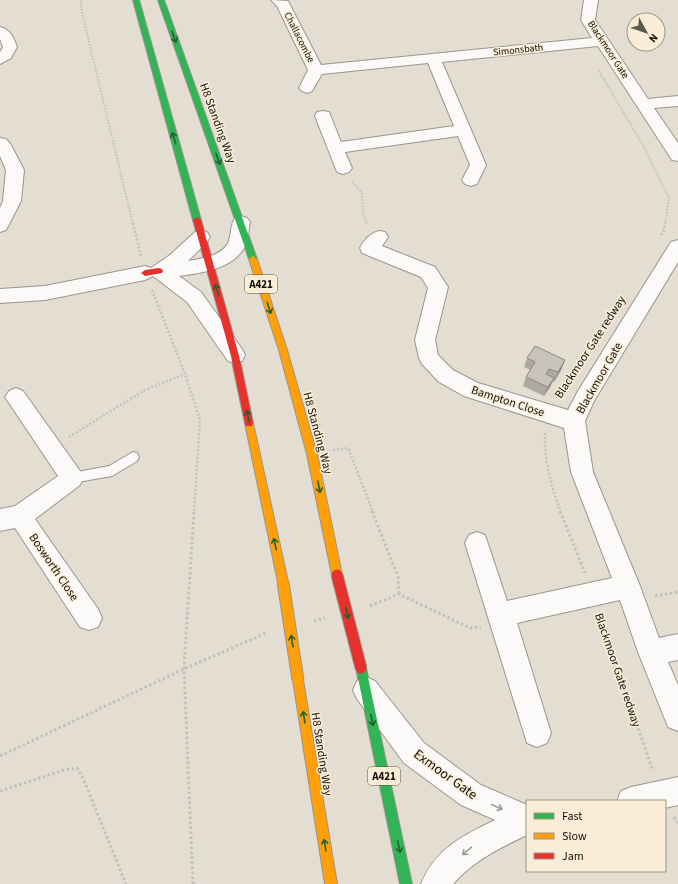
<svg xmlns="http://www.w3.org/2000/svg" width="678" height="884" viewBox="0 0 678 884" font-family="'Source Sans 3',sans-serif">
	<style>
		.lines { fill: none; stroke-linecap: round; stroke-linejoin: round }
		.lane-casing { stroke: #9a958c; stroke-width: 2 }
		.street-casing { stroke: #9a958c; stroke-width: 2 }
		.fast-casing { stroke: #9a958c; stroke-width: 2 }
		.slow-casing { stroke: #9a958c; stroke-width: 2 }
		.jam-casing { stroke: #9a958c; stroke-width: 2 }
		.path-far2 { stroke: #c3c0bc; stroke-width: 2; stroke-dasharray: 1.5 1.5; stroke-linecap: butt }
		.path-far1 { stroke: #c3c0bc; stroke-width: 2.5; stroke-dasharray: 2 2; stroke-linecap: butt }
		.path { stroke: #c3c0bc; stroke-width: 3; stroke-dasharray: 2.5 2.5; stroke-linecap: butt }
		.lane { fill: #fbfaf8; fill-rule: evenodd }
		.street { fill: #fbfaf8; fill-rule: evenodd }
		.fast { fill: #30b455; fill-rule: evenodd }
		.slow { fill: #ff9f0a; fill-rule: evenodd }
		.jam { fill: #e5322d; fill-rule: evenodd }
		.slow-bridge-casing { stroke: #9a958c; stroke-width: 13; stroke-linecap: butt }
		.jam-bridge-casing { stroke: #9a958c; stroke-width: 13; stroke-linecap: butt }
		.slow-bridge { stroke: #ff9f0a; stroke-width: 11 }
		.jam-bridge { stroke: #e5322d; stroke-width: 11 }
		.wall { fill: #ada9a0 }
		.shaded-wall { fill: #8d8982 }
		.building { fill: #c9c4ba; stroke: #8d8982 }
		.oneway { stroke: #22622e }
		.oneway2 { stroke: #9f9c98 }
		.labels { text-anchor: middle; stroke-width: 3; stroke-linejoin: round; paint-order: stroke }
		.far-street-label { font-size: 10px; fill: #141008; stroke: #faedd7 }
		.shield { fill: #faedd7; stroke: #595246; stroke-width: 1 }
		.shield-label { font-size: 11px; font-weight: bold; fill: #141008 }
		.street-label { font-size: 12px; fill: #141008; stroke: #faedd7 }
		.near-street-label { font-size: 14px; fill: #141008; stroke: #faedd7 }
	</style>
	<rect width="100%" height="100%" fill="#e4ded2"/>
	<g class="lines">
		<g class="lane-casing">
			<polygon id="lane" points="133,452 137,453 139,457 137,461 112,476 72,483 68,482 66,478 68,474 72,473 109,466"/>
		</g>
		<g class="street-casing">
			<g id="street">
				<polygon points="271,0 288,1 321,65 592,38 581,20 584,0 598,0 595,20 648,99 678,96 678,106 654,108 678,143 678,161 672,160 598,46 442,62 486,165 477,184 471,186 465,184 462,180 470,165 458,136 345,152 352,168 349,172 343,174 337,172 315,116 317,112 323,111 329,112 341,142 454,126 428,63 322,74 312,91 307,93 302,91 299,88 308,70 277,6"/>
				<path d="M0 27C10 29 14 38 17 47L11 58 0 64V52L3 47 0 39Z"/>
				<polygon points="0,138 6,139 11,145 24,170 21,201 6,230 0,232 0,208 3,201 6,170 0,156"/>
				<path d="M241 216 247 218 250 222C248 230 249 239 245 246 234 269 201 273 179 276L201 292 242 349 245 355 242 361 235 363 228 361 187 302 153 276 145 280 45 300 0 303V289L45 286 145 266 151 268 170 255 195 232 201 231 207 232 210 237 207 242 188 261C200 259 222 256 228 243 232 234 230 225 235 218Z"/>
				<path d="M379 231 385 232 388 237 382 246 435 267 448 287 435 340 438 355 453 370 478 383 568 410 578 391 671 242 678 240V262L594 401 585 421 593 472 640 586 659 638 678 634V660L668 662 678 685V731L668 727 638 652 620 600 517 623 551 733 547 743 537 747 527 743 465 543 469 535 477 532 485 535 507 601 612 578 571 472 564 428 464 396 439 382 422 364 419 358 415 340 428 288 421 277 362 253 360 248C364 240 370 233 379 231Z"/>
				<polygon points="16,388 23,391 80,471 83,478 80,485 35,519 98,609 102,618 98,627 89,630 80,627 15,528 0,531 0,509 15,506 58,476 5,397 9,391"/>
				<path d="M366 677 375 681 424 743 481 785 527 805V835C500 848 473 861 453 884H421C435 849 462 836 495 820L461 805 404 763 357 699 353 690 357 681Z"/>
				<polygon points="678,777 678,805 665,808 665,801 617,801 621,791 631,787"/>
			</g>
		</g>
		<g class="fast-casing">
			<g id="fast">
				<polygon points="133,0 139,0 201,220 200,222 197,223 193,220"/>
				<polygon points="158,0 164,0 257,259 256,261 253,262 249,259"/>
				<polygon points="361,663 365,664 366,668 412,884 400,884 356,668 357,664"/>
			</g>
		</g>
		<g class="slow-casing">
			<g id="slow">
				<polygon points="253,256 257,259 287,350 317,454 342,575 341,578 337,580 333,578 332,575 307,454 279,350 249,259"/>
				<polygon points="249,419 252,420 253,423 288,582 287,585 283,587 279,585 278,582 245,423 246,420"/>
				<polygon points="298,675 302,676 303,680 337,884 325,884 293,680 294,676"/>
			</g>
		</g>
		<g class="jam-casing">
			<g id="jam">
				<polygon points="197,217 201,220 239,356 253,423 252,426 246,426 245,423 231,356 193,220"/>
				<polygon points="159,268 162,269 163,271 162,273 145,276 141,273 145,270"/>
			</g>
		</g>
		<g class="path-far2">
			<polyline points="81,0 82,13 133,224"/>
			<polyline points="599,71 644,147 669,198 665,224"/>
			<polyline points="352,182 362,193 363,213 367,224"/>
		</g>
		<g class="path-far1">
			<polyline points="133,223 141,256"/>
			<polyline points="661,235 664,230 665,223"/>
			<polyline points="152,290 185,374 200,420 194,512"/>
			<polyline points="559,395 586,354"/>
			<path d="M545 433C544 461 551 486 561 512"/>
			<polyline points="69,437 143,391 185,374"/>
			<polyline points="333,450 348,448 373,512"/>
		</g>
		<g class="path">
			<polyline points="372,511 398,577 399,594"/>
			<polyline points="560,511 585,573"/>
			<polyline points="655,596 678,592"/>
			<polyline points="370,606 399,594 470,628 481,627"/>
			<polyline points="599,615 653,771"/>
			<polyline points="314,621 325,618"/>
			<polyline points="0,756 184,669 266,633"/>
			<polyline points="0,791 64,770 77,768 83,778 126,884"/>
			<polyline points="674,817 678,824"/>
			<polyline points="193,884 184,669 194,511"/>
		</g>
		<use href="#lane" class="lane"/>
		<use href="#street" class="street"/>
		<use href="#fast" class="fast"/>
		<use href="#slow" class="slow"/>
		<use href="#jam" class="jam"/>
		<g class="slow-bridge-casing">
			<polyline id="slow-bridge" points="283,582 298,680"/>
		</g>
		<g class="jam-bridge-casing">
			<polyline id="jam-bridge" points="337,575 361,668"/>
		</g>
		<use href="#slow-bridge" class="slow-bridge"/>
		<use href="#jam-bridge" class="jam-bridge"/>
	</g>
	<polygon class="wall" points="527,358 565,360 561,370 554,382 553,381 550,387 544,396 523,386 526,377 530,370 524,367"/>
	<g class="shaded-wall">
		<polygon points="565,360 561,370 554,382 558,372"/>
		<polygon points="554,378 550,387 544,396 548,387"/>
	</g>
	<polygon class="building" points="535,346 565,360 558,372 549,369 546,374 554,378 548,387 526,377 535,362 527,358"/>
	<defs><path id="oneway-shaft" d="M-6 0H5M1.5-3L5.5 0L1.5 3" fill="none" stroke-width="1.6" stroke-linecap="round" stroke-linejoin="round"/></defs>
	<g class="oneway">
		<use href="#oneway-shaft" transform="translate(174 37) rotate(70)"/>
		<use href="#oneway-shaft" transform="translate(174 138) rotate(-106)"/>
		<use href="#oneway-shaft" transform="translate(218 159) rotate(70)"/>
		<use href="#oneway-shaft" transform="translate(217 290) rotate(-106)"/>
		<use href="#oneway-shaft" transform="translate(269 308) rotate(72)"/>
		<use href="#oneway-shaft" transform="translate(248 416) rotate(-102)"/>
		<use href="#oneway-shaft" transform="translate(319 487) rotate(79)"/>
		<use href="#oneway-shaft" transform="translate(275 544) rotate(-102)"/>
		<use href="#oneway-shaft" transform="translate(347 613) rotate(76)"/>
		<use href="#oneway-shaft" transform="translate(292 641) rotate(-99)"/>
		<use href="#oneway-shaft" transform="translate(304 717) rotate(-99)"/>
		<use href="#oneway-shaft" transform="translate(372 720) rotate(78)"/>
		<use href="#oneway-shaft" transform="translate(325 845) rotate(-99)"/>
		<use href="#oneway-shaft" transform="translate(399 847) rotate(78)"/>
	</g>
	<g class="oneway2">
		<use href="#oneway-shaft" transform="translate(497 807) rotate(24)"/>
		<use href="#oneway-shaft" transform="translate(467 851) rotate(140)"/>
	</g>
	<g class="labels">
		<g class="far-street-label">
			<text transform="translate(300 37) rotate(63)" y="4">Challacombe</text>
			<text transform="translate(518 49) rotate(-6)" y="4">Simonsbath</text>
			<text transform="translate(609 49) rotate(57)" y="4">Blackmoor Gate</text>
		</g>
		<g class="shield">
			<rect x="245" y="275" width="32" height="18" rx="3"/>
			<rect x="368" y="767" width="32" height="18" rx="3"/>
		</g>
		<g class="shield-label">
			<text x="261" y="288">A421</text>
			<text x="384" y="780">A421</text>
		</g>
		<g class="street-label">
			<text transform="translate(218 123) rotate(70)" y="4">H8 Standing Way</text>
			<text transform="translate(590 347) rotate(-57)" y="4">Blackmoor Gate redway</text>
			<text transform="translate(599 378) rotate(-60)" y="4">Blackmoor Gate</text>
			<text transform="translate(508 401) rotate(18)" y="4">Bampton Close</text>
			<text transform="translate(318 433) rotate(75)" y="4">H8 Standing Way</text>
			<text transform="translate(54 567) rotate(56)" y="4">Bosworth Close</text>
			<text transform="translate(618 670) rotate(71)" y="4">Blackmoor Gate redway</text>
			<text transform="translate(322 754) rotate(81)" y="4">H8 Standing Way</text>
		</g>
		<g class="near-street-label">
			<text transform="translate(446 774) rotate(36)" y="5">Exmoor Gate</text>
		</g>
	</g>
	<rect x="526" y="800" width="140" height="72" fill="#faedd7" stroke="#9e9584"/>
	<rect x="534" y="813" width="20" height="6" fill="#30b455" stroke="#9e9584"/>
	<text x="562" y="820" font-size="12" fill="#141008">Fast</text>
	<rect x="534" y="833" width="20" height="6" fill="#ff9f0a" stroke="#9e9584"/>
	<text x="562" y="840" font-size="12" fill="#141008">Slow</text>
	<rect x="534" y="853" width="20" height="6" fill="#e5322d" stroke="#9e9584"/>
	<text x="562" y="860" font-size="12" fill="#141008">Jam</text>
	<g transform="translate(646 32) rotate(130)"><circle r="19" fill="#faedd7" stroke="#9e9584"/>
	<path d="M0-3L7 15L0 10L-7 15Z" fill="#5d584f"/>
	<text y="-6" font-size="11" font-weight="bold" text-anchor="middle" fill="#141008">N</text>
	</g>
</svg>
